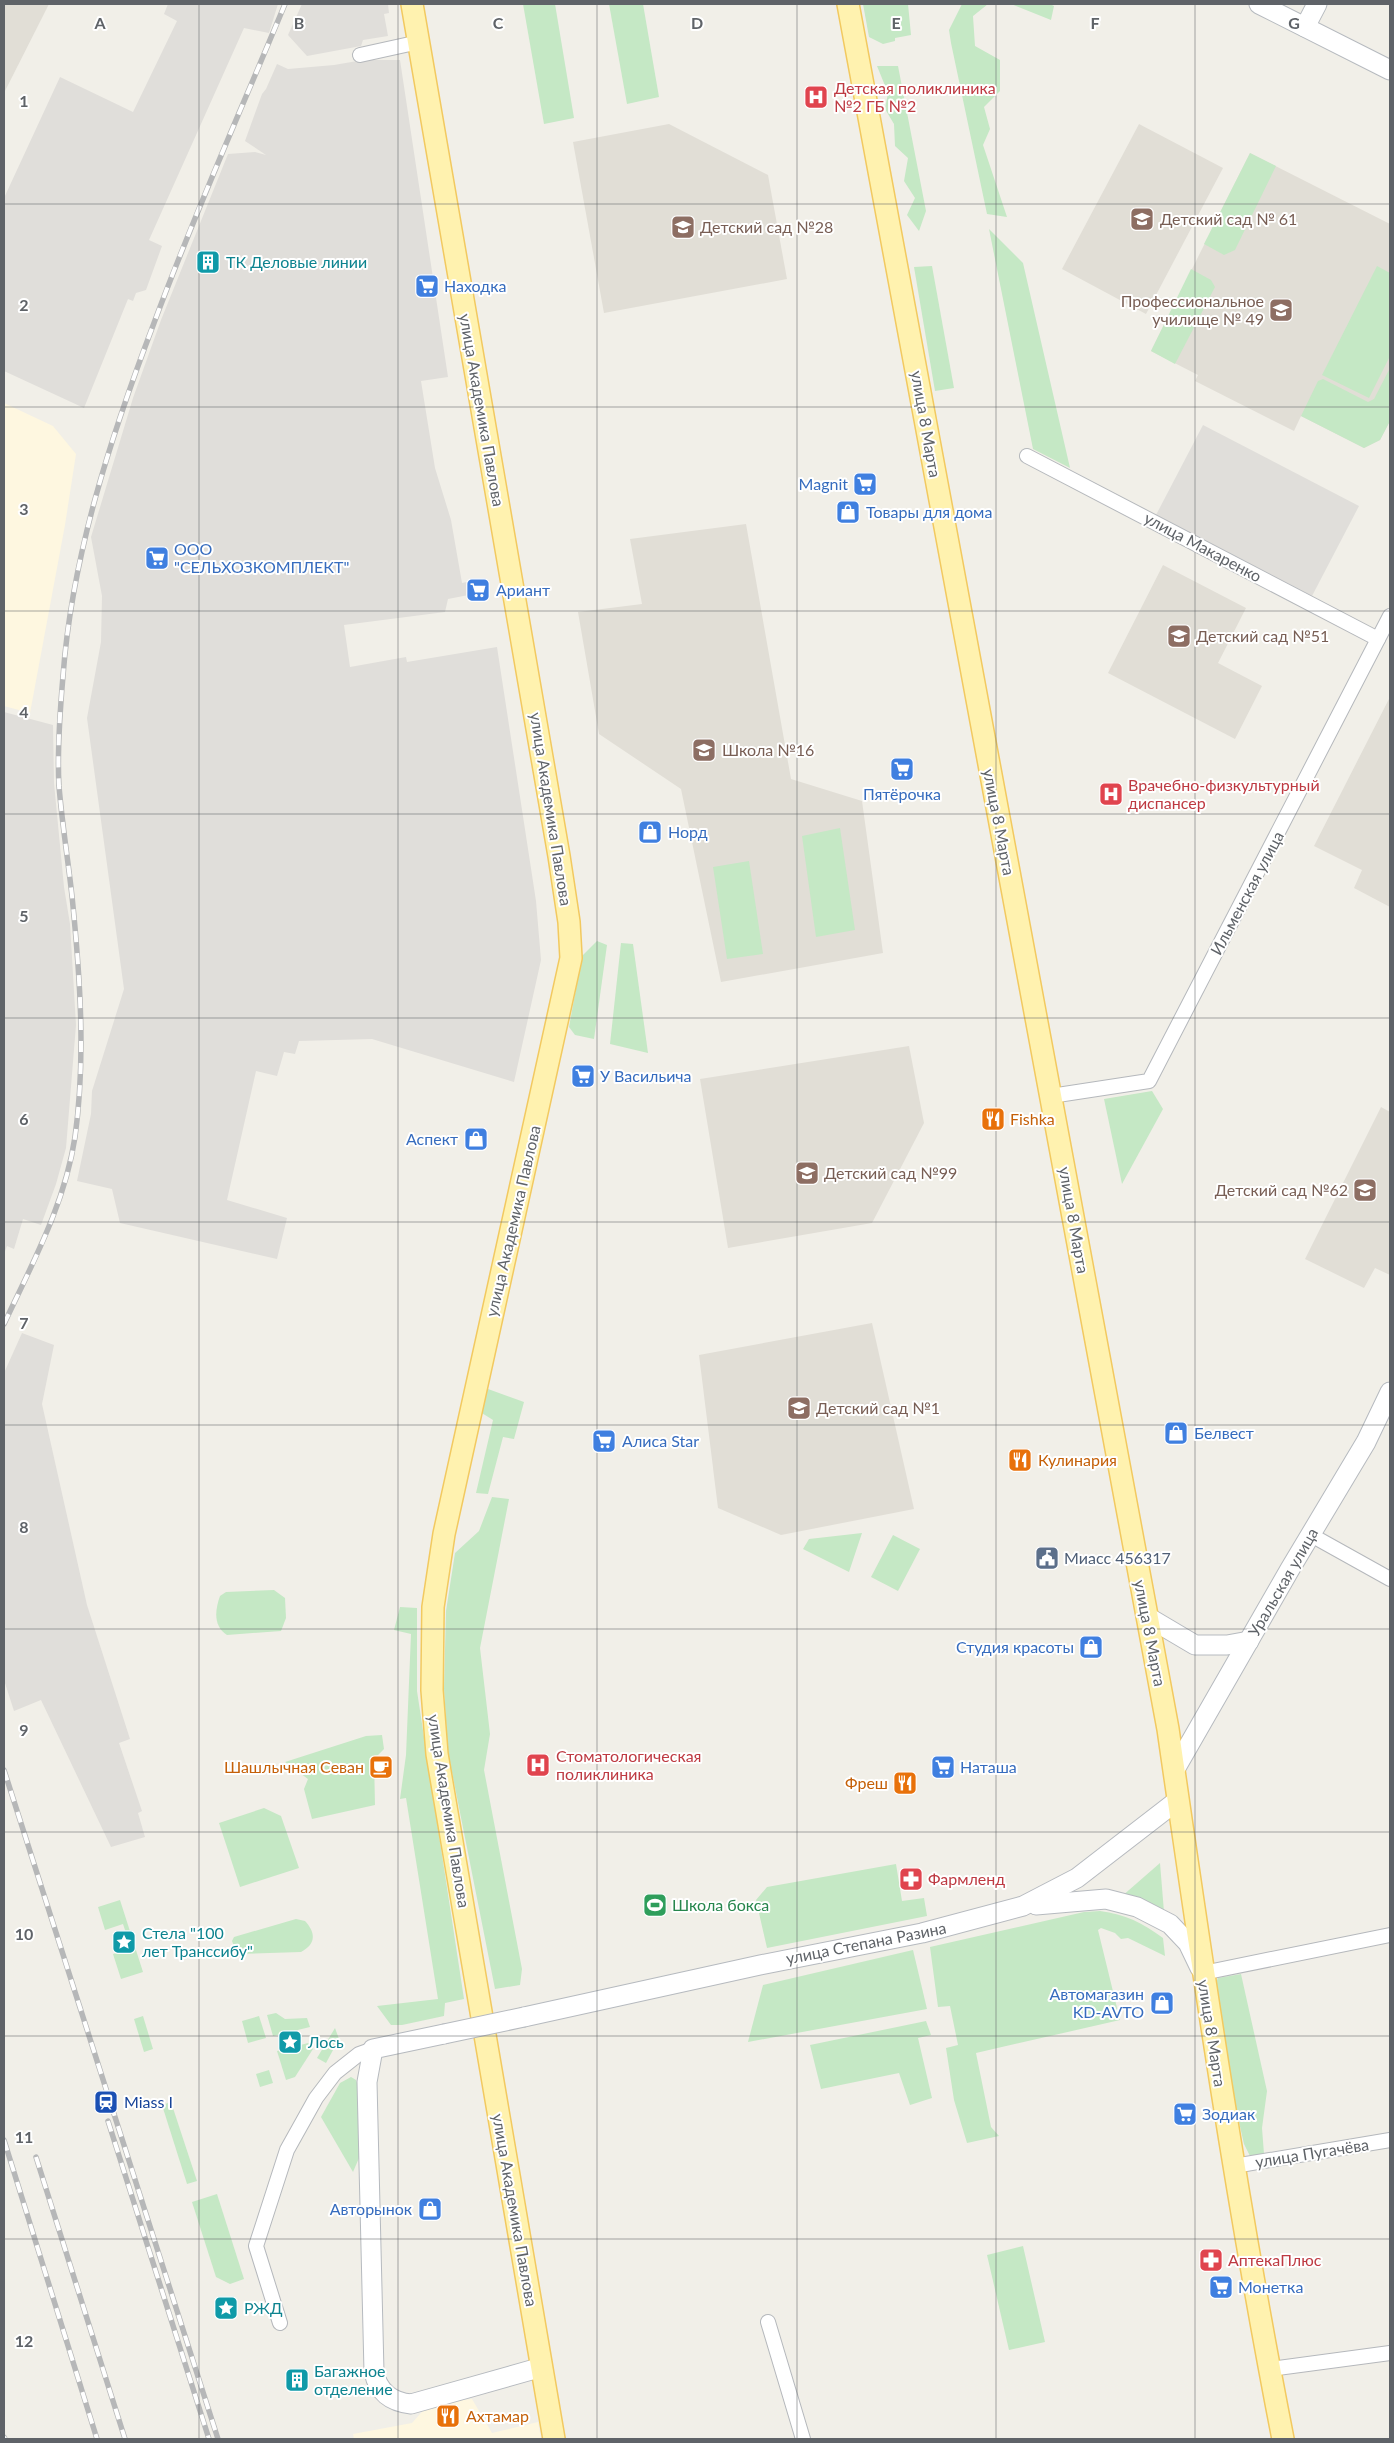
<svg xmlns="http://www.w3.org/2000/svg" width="1394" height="2443" viewBox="0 0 1394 2443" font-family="Lato,sans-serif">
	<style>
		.commercial { fill: #fef7e0 }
		.industrial { fill: #e0deda }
		.education { fill: #e1ded6 }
		.green { fill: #c5e8c5 }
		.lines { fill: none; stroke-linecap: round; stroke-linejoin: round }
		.street-casing { stroke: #b5b8bc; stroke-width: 16 }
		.secondary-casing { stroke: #b6babf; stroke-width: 21 }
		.primary-casing { stroke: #f2c960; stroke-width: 24 }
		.street { stroke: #fff; stroke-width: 14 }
		.secondary { stroke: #fff; stroke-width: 19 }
		.primary { stroke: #fff2af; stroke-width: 21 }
		.rail-casing { stroke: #b6b7b8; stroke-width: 5.5 }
		.rail { stroke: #fff; stroke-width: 4; stroke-dasharray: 11; stroke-linecap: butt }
		.secondary-bridge-casing { stroke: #b6babf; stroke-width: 21; stroke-linecap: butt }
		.secondary-bridge { stroke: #fff; stroke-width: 19 }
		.grid { fill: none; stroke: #5f6368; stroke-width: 1; stroke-opacity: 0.55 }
		.labels { text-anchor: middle; stroke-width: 4; stroke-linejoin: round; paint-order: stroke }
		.health-label { font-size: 16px; fill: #be3a42; stroke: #fff; text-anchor: start }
		.education-label { font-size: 16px; fill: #785e54; stroke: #fff; text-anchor: start }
		.culture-label { font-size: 16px; fill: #0d838f; stroke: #fff; text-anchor: start }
		.shop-label { font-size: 16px; fill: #366cbe; stroke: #fff; text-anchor: start }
		.street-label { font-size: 16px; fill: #5f6368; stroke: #fff }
		.food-label { font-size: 16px; fill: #c56008; stroke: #fff; text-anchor: start }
		.service-label { font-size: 16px; fill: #4e5e75; stroke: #fff; text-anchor: start }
		.leisure-label { font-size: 16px; fill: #27864d; stroke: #fff; text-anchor: start }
		.transit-label { font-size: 16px; fill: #164399; stroke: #fff; text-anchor: start }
		.grid-label { font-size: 16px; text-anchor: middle; font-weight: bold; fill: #5f6368; stroke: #fff; stroke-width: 4; stroke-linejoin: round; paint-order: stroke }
	</style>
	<rect width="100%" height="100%" fill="#f1efe8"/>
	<g class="commercial">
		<polygon points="4,403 53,426 76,454 65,525 30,713 4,706"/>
		<polygon points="472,2399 492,2433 538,2422 541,2439 354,2439 353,2434 412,2423 429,2404"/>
	</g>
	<g class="industrial">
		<polygon points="168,4 278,4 269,33 244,28 149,240 162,246 146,290 136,293 133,301 128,299 84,408 4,371 4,198 60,77 133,112 177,21 164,14"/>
		<polygon points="302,4 388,4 389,13 384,14 388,36 363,40 361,46 307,56 288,35"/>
		<polygon points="363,60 400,60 448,377 421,381 435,468 451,520 462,583 482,579 484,592 448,599 445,612 344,625 350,667 406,657 407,662 497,647 536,901 541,960 514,1082 372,1039 299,1041 295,1054 284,1052 277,1076 256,1071 227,1200 287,1218 277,1259 120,1223 112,1189 77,1181 91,1114 92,1091 124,989 87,718 101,642 102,596 91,537 133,398 161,320 228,154 255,152 266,155 245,141 262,94 266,89 277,64 288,69 334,65"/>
		<polygon points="1203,425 1359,506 1312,596 1156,515"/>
		<polygon points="4,712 53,725 54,783 64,887 70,924 76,1025 66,1148 56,1184 41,1225 23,1219 14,1249 7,1246 4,1254"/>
		<polygon points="22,1333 54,1345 42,1404 87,1605 130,1739 119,1743 142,1811 138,1813 145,1837 111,1847 41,1700 14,1711 4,1680 4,1373"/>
	</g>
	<g class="education">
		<polygon points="4,4 49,4 4,93"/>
		<polygon points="669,124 768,175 787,279 604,313 573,142"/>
		<polygon points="1139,124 1223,168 1146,314 1062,269"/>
		<polygon points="1250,153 1390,224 1390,421 1380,440 1364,448 1301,416 1294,431 1195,381 1198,375 1151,351"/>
		<polygon points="746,524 791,779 862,801 883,953 721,982 681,789 599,734 578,612 642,604 630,539"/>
		<polygon points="1163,565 1246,608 1218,663 1262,686 1235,739 1108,673"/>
		<polygon points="1390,697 1390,907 1354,888 1362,870 1314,846"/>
		<polygon points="909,1046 924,1123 872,1223 728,1248 700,1079"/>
		<polygon points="1381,1107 1390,1112 1390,1275 1375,1268 1364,1288 1305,1259"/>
		<polygon points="872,1323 914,1509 781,1535 718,1508 699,1355"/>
	</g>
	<g class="green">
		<polygon points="523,4 555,4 574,118 544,124"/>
		<polygon points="609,4 643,4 659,97 627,104"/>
		<polygon points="863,4 908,4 911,35 895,38 895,41 883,44 869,37"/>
		<polygon points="962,4 988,4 973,16 975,46 1000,60 1000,91 984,107 990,129 983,145 1007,217 987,214 951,43 949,30"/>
		<polygon points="1011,4 1050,4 1054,6 1051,20"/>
		<polygon points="877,66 898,66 926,211 919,231 907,215 915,198 904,181 908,158 895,146 894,124 885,109 888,93"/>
		<polygon points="1250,153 1276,166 1235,250 1224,255 1204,244"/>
		<polygon points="989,229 1023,263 1070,468 1033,449"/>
		<polygon points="932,266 954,388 935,391 914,267"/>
		<polygon points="1377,266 1390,273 1390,356 1369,398 1322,375"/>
		<polygon points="1191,269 1211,280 1215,287 1175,364 1151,351"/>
		<polygon points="1390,368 1390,421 1380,440 1364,448 1301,416 1318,381 1323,379 1368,402 1374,399"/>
		<polygon points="840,828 855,930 816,937 802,836"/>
		<polygon points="749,861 763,954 727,959 713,867"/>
		<polygon points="597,941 607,945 594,1039 575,1035 569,1027 582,956"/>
		<polygon points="621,943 633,944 648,1053 610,1044"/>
		<polygon points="1152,1091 1163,1109 1122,1184 1104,1099"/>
		<polygon points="488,1389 524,1402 514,1439 503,1437 488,1494 476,1493 493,1420 477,1410 480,1393"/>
		<polygon points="492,1497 509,1499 480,1648 490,1734 484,1770 522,1969 520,1985 495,1989 448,1752 444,1689 446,1611 455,1553 479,1531"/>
		<polygon points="862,1533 849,1572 803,1549 809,1539"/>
		<polygon points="893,1535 920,1549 898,1591 871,1577"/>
		<path d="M274 1590 285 1598 286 1618 281 1631 227 1635C213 1626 215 1610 220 1596L226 1592Z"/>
		<polygon points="400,1607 417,1608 417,1691 464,1999 445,2003 444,2016 402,2025 391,2025 377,2006 438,1999 406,1798 400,1799 406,1755 411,1634 394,1630"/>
		<polygon points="382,1735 384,1749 374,1759 375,1805 312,1819 304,1789 308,1779 285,1762 366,1736"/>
		<polygon points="264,1808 281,1816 299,1868 240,1887 219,1823"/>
		<polygon points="1160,1863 1164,1912 1121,1897"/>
		<polygon points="896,1864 902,1901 924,1898 927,1916 767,1948 756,1900 767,1887"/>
		<polygon points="120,1900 143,1972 121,1979 113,1954 131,1948 123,1924 105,1930 98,1907"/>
		<path d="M1100 1911C1125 1914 1143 1923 1163 1938L1165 1956 1128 1938 1121 1939 1115 1933 1101 1928 1098 1930 1120 2020 976 2053 991 2127 999 2136 967 2143 954 2100 946 2048 958 2045 950 2006 938 2007 930 1947 1084 1912Z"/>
		<path d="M296 1919 305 1921C316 1933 316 1944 301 1952L237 1954 232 1941 234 1937Z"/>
		<polygon points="913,1950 927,2009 748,2042 763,1985"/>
		<polygon points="1241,1974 1267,2091 1262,2128 1264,2154 1250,2156 1244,2144 1210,1995 1218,1978"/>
		<polygon points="276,2013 285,2019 307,2018 310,2027 273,2036 267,2015"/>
		<polygon points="143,2016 153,2049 144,2052 134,2019"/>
		<polygon points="259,2016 266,2038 248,2043 242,2021"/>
		<polygon points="926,2021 931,2035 918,2038 932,2098 910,2105 899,2073 821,2089 810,2045"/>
		<polygon points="335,2028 339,2039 326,2063 317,2058"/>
		<polygon points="312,2042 313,2049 295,2077 286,2080 277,2051"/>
		<polygon points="269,2070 273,2083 260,2087 256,2074"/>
		<polygon points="351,2077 356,2080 358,2086 362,2151 353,2172 321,2117 340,2083"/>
		<polygon points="171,2102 197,2181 187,2184 162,2105"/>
		<polygon points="217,2194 244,2279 230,2284 216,2277 192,2202"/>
		<polygon points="1023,2246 1045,2342 1009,2350 987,2255"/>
	</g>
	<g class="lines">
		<g class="street-casing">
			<g id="street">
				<polyline points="360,55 419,42"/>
				<polyline points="1027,456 1378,639"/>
				<polyline points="1051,1096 1149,1081 1390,616"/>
				<polyline points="1311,1535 1390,1579"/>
				<polyline points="1203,1973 1390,1935"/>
				<polyline points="1234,2166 1390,2140"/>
				<polyline points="768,2322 803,2439"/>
				<polyline points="280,2323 256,2246 287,2150 316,2098 335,2073 359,2054 373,2049"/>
				<polyline points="1270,2369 1390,2353"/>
			</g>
		</g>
		<g class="secondary-casing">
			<g id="secondary">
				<polyline points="1259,4 1390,70"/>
				<polyline points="1305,27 1317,4"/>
				<polyline points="1146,1616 1195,1645 1227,1645 1249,1641"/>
				<polyline points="1174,1771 1290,1569 1366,1442 1390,1392"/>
				<polyline points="1036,1905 1106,1899 1137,1907 1170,1924 1188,1943 1200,1968"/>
				<polyline points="524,2017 760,1965 922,1933 1023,1906 1077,1878 1178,1800"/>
				<path d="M444 2034 373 2049 367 2082 374 2372C378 2392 391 2402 411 2404L542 2367"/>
			</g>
		</g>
		<g class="primary-casing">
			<g id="primary">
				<polyline points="412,4 559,856 569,922 571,958 444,1534 433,1607 432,1690 437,1754 554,2439"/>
				<path d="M848 4 1168 1729C1202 1966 1237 2204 1283 2439"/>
			</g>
		</g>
		<use href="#street" class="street"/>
		<use href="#secondary" class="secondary"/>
		<use href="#primary" class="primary"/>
		<g class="rail-casing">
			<g id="rail">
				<path d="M4 1324C32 1264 65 1204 75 1137 86 1058 80 975 72 896 68 860 62 823 59 786 57 752 60 711 63 676 72 555 111 436 154 323 194 215 241 110 285 4"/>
				<polyline points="4,1770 218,2439"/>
				<polyline points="108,2121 209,2439"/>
				<polyline points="4,2140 97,2439"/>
				<polyline points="36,2157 125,2439"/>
				<polyline points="4,2437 5,2439"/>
			</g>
		</g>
		<use href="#rail" class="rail"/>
		<g class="secondary-bridge-casing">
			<polyline id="secondary-bridge" points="444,2034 524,2017"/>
		</g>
		<use href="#secondary-bridge" class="secondary-bridge"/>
	</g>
	<path class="grid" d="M199 4V2439M398 4V2439M597 4V2439M797 4V2439M996 4V2439M1195 4V2439M4 204H1390M4 407H1390M4 611H1390M4 814H1390M4 1018H1390M4 1222H1390M4 1425H1390M4 1629H1390M4 1832H1390M4 2036H1390M4 2239H1390"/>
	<defs>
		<g id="hospital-square" transform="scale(1.25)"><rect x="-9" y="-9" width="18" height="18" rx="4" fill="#e0444e" stroke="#fff"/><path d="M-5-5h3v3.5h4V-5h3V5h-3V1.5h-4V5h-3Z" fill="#fff"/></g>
		<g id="school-square" transform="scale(1.25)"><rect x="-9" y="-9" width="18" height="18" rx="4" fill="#8d6e63" stroke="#fff"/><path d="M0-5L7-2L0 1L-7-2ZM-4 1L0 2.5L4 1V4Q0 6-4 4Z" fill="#fff"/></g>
		<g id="building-square" transform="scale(1.25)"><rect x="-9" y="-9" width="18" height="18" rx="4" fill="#0f9aa8" stroke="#fff"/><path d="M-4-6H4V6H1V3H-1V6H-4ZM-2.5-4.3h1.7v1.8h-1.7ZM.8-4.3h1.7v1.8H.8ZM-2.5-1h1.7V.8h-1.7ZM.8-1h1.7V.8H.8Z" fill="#fff"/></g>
		<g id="supermarket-square" transform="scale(1.25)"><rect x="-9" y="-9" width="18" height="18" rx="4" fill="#3f7fe0" stroke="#fff"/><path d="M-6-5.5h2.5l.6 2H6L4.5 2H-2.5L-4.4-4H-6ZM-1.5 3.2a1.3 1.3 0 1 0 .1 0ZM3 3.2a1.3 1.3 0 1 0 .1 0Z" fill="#fff"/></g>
		<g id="university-square" transform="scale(1.25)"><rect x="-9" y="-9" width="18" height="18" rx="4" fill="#8d6e63" stroke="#fff"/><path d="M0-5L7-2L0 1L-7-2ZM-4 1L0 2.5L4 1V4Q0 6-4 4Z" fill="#fff"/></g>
		<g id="shop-square" transform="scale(1.25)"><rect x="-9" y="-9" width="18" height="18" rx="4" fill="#3f7fe0" stroke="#fff"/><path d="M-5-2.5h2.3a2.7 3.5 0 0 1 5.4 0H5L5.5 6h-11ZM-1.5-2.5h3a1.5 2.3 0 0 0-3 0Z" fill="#fff"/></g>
		<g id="restaurant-square" transform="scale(1.25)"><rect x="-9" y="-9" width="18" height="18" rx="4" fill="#e8710a" stroke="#fff"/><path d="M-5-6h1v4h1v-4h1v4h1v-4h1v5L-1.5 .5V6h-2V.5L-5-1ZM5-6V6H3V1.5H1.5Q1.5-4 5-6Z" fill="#fff"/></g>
		<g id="civic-square" transform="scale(1.25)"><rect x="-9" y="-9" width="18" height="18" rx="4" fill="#5c6f8a" stroke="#fff"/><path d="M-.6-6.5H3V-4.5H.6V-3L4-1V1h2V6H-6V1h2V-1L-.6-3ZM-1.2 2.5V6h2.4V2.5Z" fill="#fff"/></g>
		<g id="cafe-square" transform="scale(1.25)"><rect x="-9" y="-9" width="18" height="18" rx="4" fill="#e8710a" stroke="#fff"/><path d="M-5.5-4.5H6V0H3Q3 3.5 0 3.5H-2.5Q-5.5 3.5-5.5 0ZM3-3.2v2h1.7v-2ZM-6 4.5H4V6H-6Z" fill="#fff"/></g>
		<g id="pharmacy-square" transform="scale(1.25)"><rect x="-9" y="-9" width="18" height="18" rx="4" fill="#e0444e" stroke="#fff"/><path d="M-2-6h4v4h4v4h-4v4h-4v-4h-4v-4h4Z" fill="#fff"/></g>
		<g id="stadium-square" transform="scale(1.25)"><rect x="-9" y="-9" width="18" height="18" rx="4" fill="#2e9e5b" stroke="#fff"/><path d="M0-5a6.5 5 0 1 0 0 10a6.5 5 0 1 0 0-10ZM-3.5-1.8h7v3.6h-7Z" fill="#fff"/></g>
		<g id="sight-square" transform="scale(1.25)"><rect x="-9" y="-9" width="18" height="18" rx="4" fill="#0f9aa8" stroke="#fff"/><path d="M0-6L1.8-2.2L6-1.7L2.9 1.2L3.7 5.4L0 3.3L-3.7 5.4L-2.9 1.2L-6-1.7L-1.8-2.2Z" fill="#fff"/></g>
		<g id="station-square" transform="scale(1.25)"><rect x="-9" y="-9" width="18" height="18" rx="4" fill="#1a4fb4" stroke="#fff"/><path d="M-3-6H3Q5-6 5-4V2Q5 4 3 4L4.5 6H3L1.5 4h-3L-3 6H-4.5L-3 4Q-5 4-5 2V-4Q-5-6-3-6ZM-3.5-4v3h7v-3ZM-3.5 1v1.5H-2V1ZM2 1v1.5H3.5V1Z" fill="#fff"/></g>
	</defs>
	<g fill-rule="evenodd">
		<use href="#hospital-square" x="816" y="97"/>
		<use href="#school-square" x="1142" y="219"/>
		<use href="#school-square" x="683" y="227"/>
		<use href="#building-square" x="208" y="262"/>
		<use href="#supermarket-square" x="427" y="286"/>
		<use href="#university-square" x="1281" y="310"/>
		<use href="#supermarket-square" x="865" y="484"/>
		<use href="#shop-square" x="848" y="512"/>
		<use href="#supermarket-square" x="157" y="558"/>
		<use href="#supermarket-square" x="478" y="590"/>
		<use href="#school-square" x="1179" y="636"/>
		<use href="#school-square" x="704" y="750"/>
		<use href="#supermarket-square" x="902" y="769"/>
		<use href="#hospital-square" x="1111" y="794"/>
		<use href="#shop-square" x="650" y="832"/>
		<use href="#supermarket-square" x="583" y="1076"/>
		<use href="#restaurant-square" x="993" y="1119"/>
		<use href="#shop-square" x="476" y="1139"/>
		<use href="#school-square" x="807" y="1173"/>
		<use href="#school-square" x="1365" y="1190"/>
		<use href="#school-square" x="799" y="1408"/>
		<use href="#shop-square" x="1176" y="1433"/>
		<use href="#supermarket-square" x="604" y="1441"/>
		<use href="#restaurant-square" x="1020" y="1460"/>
		<use href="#civic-square" x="1047" y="1558"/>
		<use href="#shop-square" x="1091" y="1647"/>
		<use href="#hospital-square" x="538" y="1765"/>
		<use href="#cafe-square" x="381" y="1767"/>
		<use href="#supermarket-square" x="943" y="1767"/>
		<use href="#restaurant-square" x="905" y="1783"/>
		<use href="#pharmacy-square" x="911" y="1879"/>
		<use href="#stadium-square" x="655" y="1905"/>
		<use href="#sight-square" x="124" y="1942"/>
		<use href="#shop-square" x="1162" y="2003"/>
		<use href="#sight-square" x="290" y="2042"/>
		<use href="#station-square" x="106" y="2102"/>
		<use href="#supermarket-square" x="1185" y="2114"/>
		<use href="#shop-square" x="430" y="2209"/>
		<use href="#pharmacy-square" x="1211" y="2260"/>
		<use href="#supermarket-square" x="1221" y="2287"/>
		<use href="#sight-square" x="226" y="2308"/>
		<use href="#building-square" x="297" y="2380"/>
		<use href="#restaurant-square" x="448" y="2416"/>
	</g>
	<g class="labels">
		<g class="health-label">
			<text x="834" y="94">Детская поликлиника<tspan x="834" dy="18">№2 ГБ №2</tspan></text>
			<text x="1128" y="791">Врачебно-физкультурный<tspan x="1128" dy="18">диспансер</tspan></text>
			<text x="556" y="1762">Стоматологическая<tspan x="556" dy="18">поликлиника</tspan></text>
			<text x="928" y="1885">Фармленд</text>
			<text x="1228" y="2266">АптекаПлюс</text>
		</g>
		<g class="education-label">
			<text x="1160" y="225">Детский сад № 61</text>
			<text x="700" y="233">Детский сад №28</text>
			<text x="1264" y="307" text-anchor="end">Профессиональное<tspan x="1264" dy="18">училище № 49</tspan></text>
			<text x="1196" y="642">Детский сад №51</text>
			<text x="722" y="756">Школа №16</text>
			<text x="824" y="1179">Детский сад №99</text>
			<text x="1348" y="1196" text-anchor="end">Детский сад №62</text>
			<text x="816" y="1414">Детский сад №1</text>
		</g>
		<g class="culture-label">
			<text x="226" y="268">ТК Деловые линии</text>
			<text x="142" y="1939">Стела "100<tspan x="142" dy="18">лет Транссибу"</tspan></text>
			<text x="308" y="2048">Лось</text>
			<text x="244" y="2314">РЖД</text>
			<text x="314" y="2377">Багажное<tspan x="314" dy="18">отделение</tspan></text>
		</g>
		<g class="shop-label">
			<text x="444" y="292">Находка</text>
			<text x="848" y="490" text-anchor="end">Magnit</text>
			<text x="866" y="518">Товары для дома</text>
			<text x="174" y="555">ООО<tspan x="174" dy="18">"СЕЛЬХОЗКОМПЛЕКТ"</tspan></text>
			<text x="496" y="596">Ариант</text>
			<text x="902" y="800" text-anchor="middle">Пятёрочка</text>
			<text x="668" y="838">Норд</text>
			<text x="600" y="1082">У Васильича</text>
			<text x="458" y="1145" text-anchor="end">Аспект</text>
			<text x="1194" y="1439">Белвест</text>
			<text x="622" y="1447">Алиса Star</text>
			<text x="1074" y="1653" text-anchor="end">Студия красоты</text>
			<text x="960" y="1773">Наташа</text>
			<text x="1144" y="2000" text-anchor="end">Автомагазин<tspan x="1144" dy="18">KD-AVTO</tspan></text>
			<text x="1202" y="2120">Зодиак</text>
			<text x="412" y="2215" text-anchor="end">Авторынок</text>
			<text x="1238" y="2293">Монетка</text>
		</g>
		<g class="street-label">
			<text transform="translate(482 410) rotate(80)" y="6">улица Академика Павлова</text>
			<text transform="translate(926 424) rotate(80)" y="6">улица 8 Марта</text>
			<text transform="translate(1203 547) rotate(28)" y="6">улица Макаренко</text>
			<text transform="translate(551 809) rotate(81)" y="6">улица Академика Павлова</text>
			<text transform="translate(999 822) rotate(79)" y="6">улица 8 Марта</text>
			<text transform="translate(1247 893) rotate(-62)" y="6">Ильменская улица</text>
			<text transform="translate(1074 1220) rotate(80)" y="6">улица 8 Марта</text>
			<text transform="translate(513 1221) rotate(-77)" y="6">улица Академика Павлова</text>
			<text transform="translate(1283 1582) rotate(-60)" y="6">Уральская улица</text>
			<text transform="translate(1150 1633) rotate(79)" y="6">улица 8 Марта</text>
			<text transform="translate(449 1811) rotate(81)" y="6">улица Академика Павлова</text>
			<text transform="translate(866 1943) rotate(-11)" y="6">улица Степана Разина</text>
			<text transform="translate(1212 2033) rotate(81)" y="6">улица 8 Марта</text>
			<text transform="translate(1312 2153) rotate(-9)" y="6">улица Пугачёва</text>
			<text transform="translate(515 2210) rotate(80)" y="6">улица Академика Павлова</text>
		</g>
		<g class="food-label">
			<text x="1010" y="1125">Fishka</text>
			<text x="1038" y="1466">Кулинария</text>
			<text x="364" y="1773" text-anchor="end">Шашлычная Севан</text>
			<text x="888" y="1789" text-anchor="end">Фреш</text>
			<text x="466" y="2422">Ахтамар</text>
		</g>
		<g class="service-label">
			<text x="1064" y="1564">Миасс 456317</text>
		</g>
		<g class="leisure-label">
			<text x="672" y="1911">Школа бокса</text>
		</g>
		<g class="transit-label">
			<text x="124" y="2108">Miass I</text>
		</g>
	</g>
	<g class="grid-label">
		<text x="100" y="29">A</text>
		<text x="299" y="29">B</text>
		<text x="498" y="29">C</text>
		<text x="697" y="29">D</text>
		<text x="896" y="29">E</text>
		<text x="1095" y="29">F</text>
		<text x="1294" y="29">G</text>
		<text x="24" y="107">1</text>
		<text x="24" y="311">2</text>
		<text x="24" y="515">3</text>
		<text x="24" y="718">4</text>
		<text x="24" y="922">5</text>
		<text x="24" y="1125">6</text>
		<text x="24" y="1329">7</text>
		<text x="24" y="1533">8</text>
		<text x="24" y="1736">9</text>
		<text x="24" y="1940">10</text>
		<text x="24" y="2143">11</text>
		<text x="24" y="2347">12</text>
	</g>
	<rect width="1394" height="2443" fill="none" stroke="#5f6368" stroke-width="10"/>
</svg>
